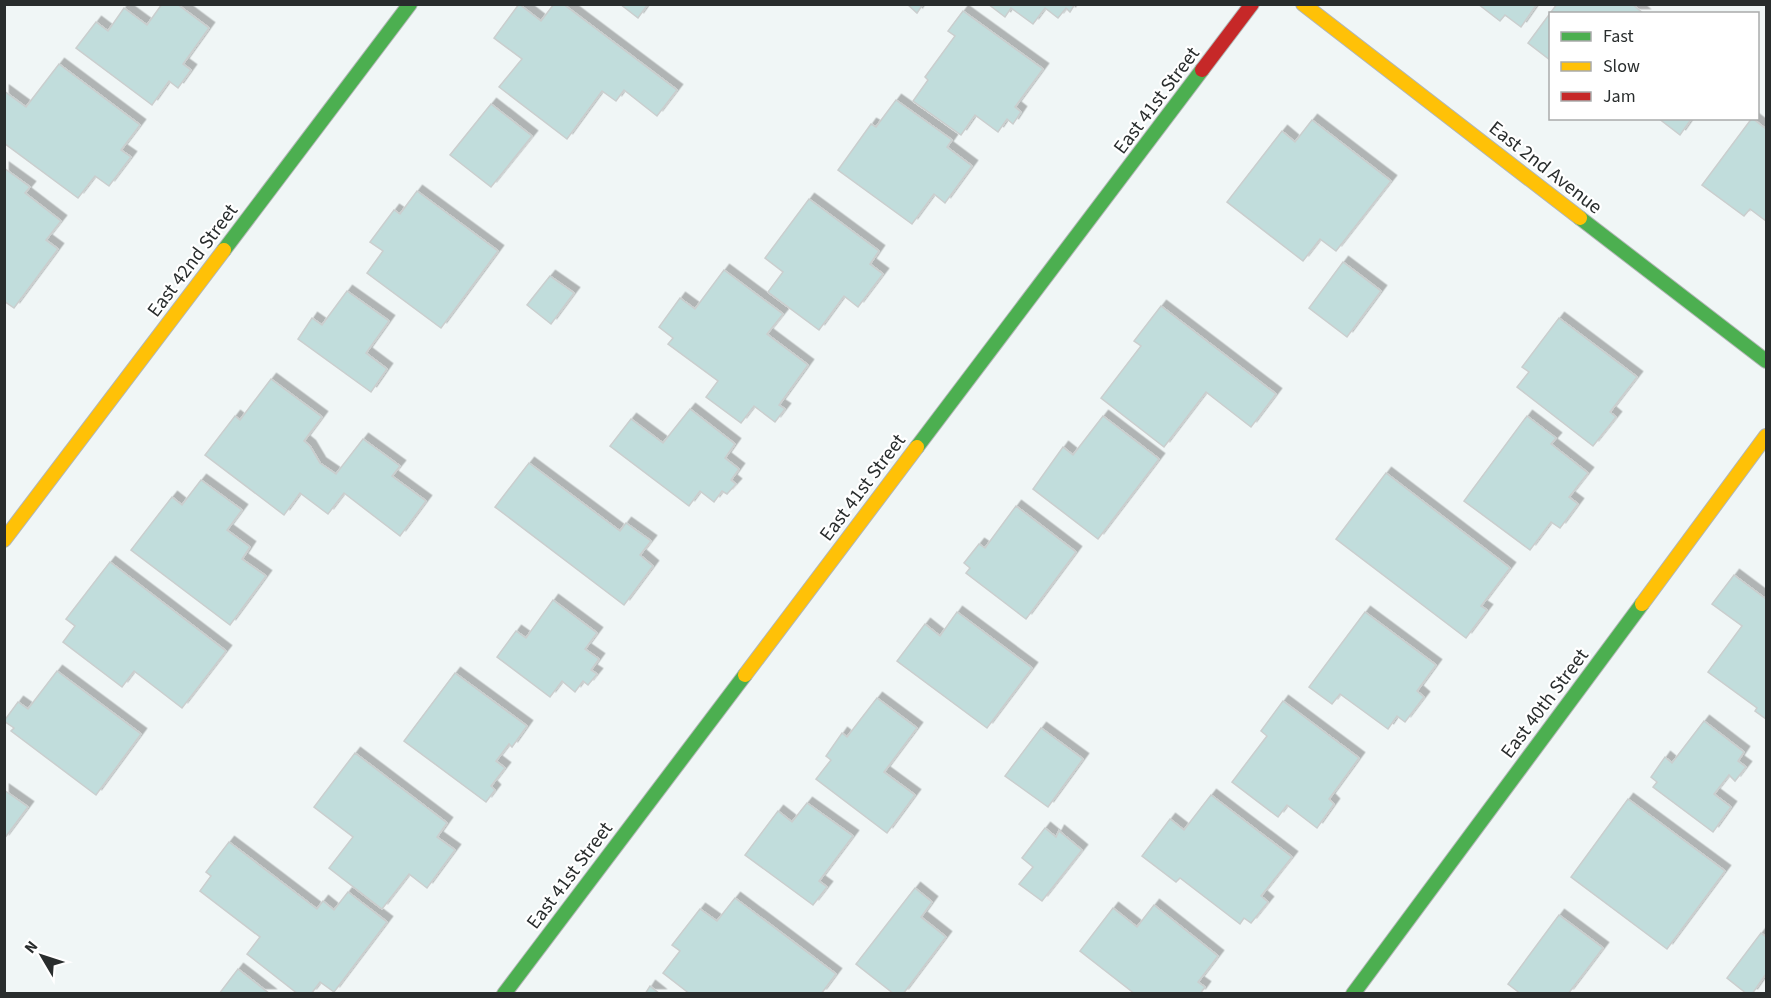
<svg xmlns="http://www.w3.org/2000/svg" width="1771" height="998" viewBox="0 0 1771 998" font-family="'Source Sans 3',sans-serif">
	<style>
		.building { fill: #c1dddc; stroke: #cacece; stroke-width: 1.5; filter: url(#shadow) }
		.lines { fill: none; stroke-linecap: round; stroke-linejoin: round }
		.fast-casing { stroke: #b2b6b6; stroke-width: 16 }
		.slow-casing { stroke: #b2b6b6; stroke-width: 16 }
		.jam-casing { stroke: #b2b6b6; stroke-width: 16 }
		.fast { stroke: #4caf50; stroke-width: 14 }
		.slow { stroke: #ffc107; stroke-width: 14 }
		.jam { stroke: #c62828; stroke-width: 14 }
		.labels { text-anchor: middle; stroke-width: 4.5; stroke-linejoin: round; paint-order: stroke }
		.street-label { font-size: 20px; fill: #292d2d; stroke: #fff }
	</style>
	<defs>
		<filter id="shadow"><feDropShadow dx="5.5" dy="-5.5" stdDeviation="0" flood-color="#0004"/></filter>
	</defs>
	<rect width="100%" height="100%" fill="#f0f6f6"/>
	<g class="building">
		<polygon points="162,4 177,4 209,28 183,64 191,70 178,88 169,81 152,105 76,48 96,22 108,31 124,8 147,25"/>
		<polygon points="519,4 541,21 554,4 563,4 677,90 657,116 624,90 616,101 602,91 567,139 499,87 522,59 494,38"/>
		<polygon points="620,4 648,4 638,18"/>
		<polygon points="907,4 923,4 917,13"/>
		<polygon points="988,4 1075,4 1070,12 1066,8 1058,18 1045,8 1033,24 1011,8 1005,17"/>
		<polygon points="1478,4 1537,4 1521,27 1505,15 1500,21"/>
		<polygon points="1557,4 1632,4 1644,14 1550,14 1550,60 1528,43"/>
		<polygon points="963,11 1043,69 1015,107 1021,112 1013,124 1007,119 998,132 975,115 961,135 913,101 928,80 925,77 955,36 948,31"/>
		<polygon points="59,64 140,125 121,150 131,157 109,186 95,176 78,198 4,143 4,91 26,107"/>
		<polygon points="896,100 952,140 947,147 972,166 945,203 934,194 912,224 838,170 871,124 876,127"/>
		<polygon points="491,104 532,136 491,187 450,155"/>
		<polygon points="1658,118 1692,118 1680,135"/>
		<polygon points="1752,118 1766,129 1766,221 1750,209 1744,216 1702,185"/>
		<polygon points="1312,120 1391,181 1336,251 1320,239 1303,261 1227,202 1282,131 1295,142"/>
		<polygon points="4,168 30,187 25,193 61,221 46,240 58,249 14,308 4,301"/>
		<polygon points="417,191 498,251 441,328 367,273 383,251 370,242 394,210 400,214"/>
		<polygon points="809,199 879,251 870,264 883,274 858,307 844,296 819,330 768,292 783,272 765,258"/>
		<polygon points="1343,262 1381,291 1347,337 1309,308"/>
		<polygon points="724,270 783,314 767,334 808,365 779,405 785,409 775,422 754,406 741,423 706,397 718,381 668,344 673,338 659,327 680,298 695,309"/>
		<polygon points="550,276 574,293 551,324 527,305"/>
		<polygon points="347,291 389,321 366,353 387,369 371,392 298,339 312,318 322,325"/>
		<polygon points="1161,306 1276,394 1251,427 1206,392 1164,447 1101,398 1141,346 1134,341"/>
		<polygon points="1559,318 1637,377 1610,412 1616,417 1593,446 1517,387 1529,372 1522,367"/>
		<polygon points="271,379 322,417 304,441 310,446 320,463 336,474 363,439 400,466 392,476 426,501 400,536 344,493 328,514 300,493 284,515 205,455 235,416 240,420"/>
		<polygon points="690,409 735,444 725,458 739,469 731,480 736,484 727,494 722,491 714,502 700,491 689,506 610,446 631,419 663,443"/>
		<polygon points="1103,416 1159,459 1098,539 1033,489 1063,447 1073,455"/>
		<polygon points="1527,416 1556,438 1551,444 1588,473 1569,497 1578,504 1560,528 1551,522 1530,550 1464,501"/>
		<polygon points="529,463 620,531 626,523 651,541 640,555 653,566 624,605 495,507"/>
		<polygon points="1386,473 1510,568 1481,606 1487,610 1466,638 1336,539"/>
		<polygon points="201,480 242,510 227,530 250,547 242,559 266,576 230,625 131,550 172,497 182,505"/>
		<polygon points="1016,506 1076,552 1026,619 966,573 970,568 964,563 979,544 985,548"/>
		<polygon points="110,562 226,651 182,708 134,671 122,687 63,642 75,626 66,619"/>
		<polygon points="1734,575 1766,599 1766,719 1755,711 1757,708 1708,672 1742,626 1712,604"/>
		<polygon points="553,600 597,633 585,649 599,659 591,670 597,674 588,685 583,681 575,692 562,681 550,697 497,657 516,631 526,638"/>
		<polygon points="957,612 1032,668 987,728 897,661 925,624 940,636"/>
		<polygon points="1365,612 1436,665 1417,691 1424,697 1405,722 1397,716 1388,729 1340,694 1332,704 1309,687"/>
		<polygon points="57,671 141,734 96,795 11,731 14,728 4,721 18,702 28,709"/>
		<polygon points="455,673 527,726 512,747 509,744 496,761 505,768 491,786 495,790 486,802 404,741"/>
		<polygon points="877,698 917,728 884,772 915,795 887,833 816,779 831,760 826,756 842,733 847,737"/>
		<polygon points="1283,701 1359,758 1329,799 1334,804 1317,828 1287,805 1278,817 1232,782 1267,736 1261,731"/>
		<polygon points="1704,721 1744,752 1738,761 1746,767 1735,781 1729,775 1714,794 1731,807 1713,832 1653,787 1657,782 1651,777 1665,757 1672,763"/>
		<polygon points="1041,728 1083,759 1048,807 1005,776"/>
		<polygon points="355,753 447,823 437,837 455,850 427,888 409,874 382,909 329,868 353,837 314,807"/>
		<polygon points="4,790 28,807 4,839"/>
		<polygon points="1211,795 1292,857 1261,896 1268,902 1251,923 1244,918 1240,924 1180,878 1176,882 1142,856 1170,819 1184,830"/>
		<polygon points="1628,799 1725,871 1667,949 1571,877"/>
		<polygon points="807,803 853,836 819,881 827,887 813,905 745,855 778,811 792,822"/>
		<polygon points="1045,828 1056,837 1059,831 1082,850 1042,901 1019,884 1033,867 1022,858"/>
		<polygon points="229,842 317,909 323,901 334,910 348,892 387,922 334,992 320,982 311,994 298,994 247,954 260,937 200,891 211,876 206,872"/>
		<polygon points="915,888 932,902 921,917 946,937 903,994 894,994 856,964"/>
		<polygon points="735,898 836,974 821,994 690,994 663,973 680,951 672,945 700,909 717,921"/>
		<polygon points="1154,905 1218,956 1198,982 1205,987 1200,994 1135,994 1080,951 1113,908 1137,927"/>
		<polygon points="1559,915 1603,948 1568,994 1521,994 1508,984"/>
		<polygon points="1761,933 1766,937 1766,974 1752,994 1747,994 1727,978"/>
		<polygon points="238,969 270,994 219,994"/>
		<polygon points="650,986 660,994 645,994"/>
	</g>
	<g class="lines">
		<g class="fast-casing">
			<g id="fast">
				<polyline points="1580,218 1766,361"/>
				<polyline points="224,250 410,4"/>
				<polyline points="917,447 1202,70"/>
				<polyline points="504,994 745,675"/>
				<polyline points="1353,994 1642,604"/>
			</g>
		</g>
		<g class="slow-casing">
			<g id="slow">
				<polyline points="1303,4 1580,218"/>
				<polyline points="4,540 224,250"/>
				<polyline points="1642,604 1766,436"/>
				<polyline points="745,675 917,447"/>
			</g>
		</g>
		<g class="jam-casing">
			<polyline id="jam" points="1202,70 1252,4"/>
		</g>
		<use href="#fast" class="fast"/>
		<use href="#slow" class="slow"/>
		<use href="#jam" class="jam"/>
	</g>
	<g class="labels">
		<g class="street-label">
			<text transform="translate(1156 100) rotate(-53)" y="7">East 41st Street</text>
			<text transform="translate(1546 167) rotate(38)" y="7">East 2nd Avenue</text>
			<text transform="translate(192 260) rotate(-53)" y="7">East 42nd Street</text>
			<text transform="translate(862 487) rotate(-53)" y="7">East 41st Street</text>
			<text transform="translate(1544 703) rotate(-53)" y="7">East 40th Street</text>
			<text transform="translate(569 875) rotate(-53)" y="7">East 41st Street</text>
		</g>
	</g>
	<rect width="1771" height="998" fill="none" stroke="#292d2d" stroke-width="12"/>
	<rect x="1549" y="12" width="210" height="108" fill="#ffffff" stroke="#a9abab" stroke-width="1.5"/>
	<rect x="1561" y="32" width="30" height="9" fill="#4caf50" stroke="#a9abab" stroke-width="1.5"/>
	<text x="1603" y="42" font-size="18" fill="#292d2d">Fast</text>
	<rect x="1561" y="62" width="30" height="9" fill="#ffc107" stroke="#a9abab" stroke-width="1.5"/>
	<text x="1603" y="72" font-size="18" fill="#292d2d">Slow</text>
	<rect x="1561" y="92" width="30" height="9" fill="#c62828" stroke="#a9abab" stroke-width="1.5"/>
	<text x="1603" y="102" font-size="18" fill="#292d2d">Jam</text>
	<g transform="translate(42 956) rotate(309)" stroke="#ffffff" stroke-width="4.5" paint-order="stroke">
	<path d="M0-4.5L10 22L0 15L-10 22Z" fill="#292d2d"/>
	<text y="-9" font-size="16" font-weight="bold" text-anchor="middle" fill="#292d2d">N</text>
	</g>
</svg>
